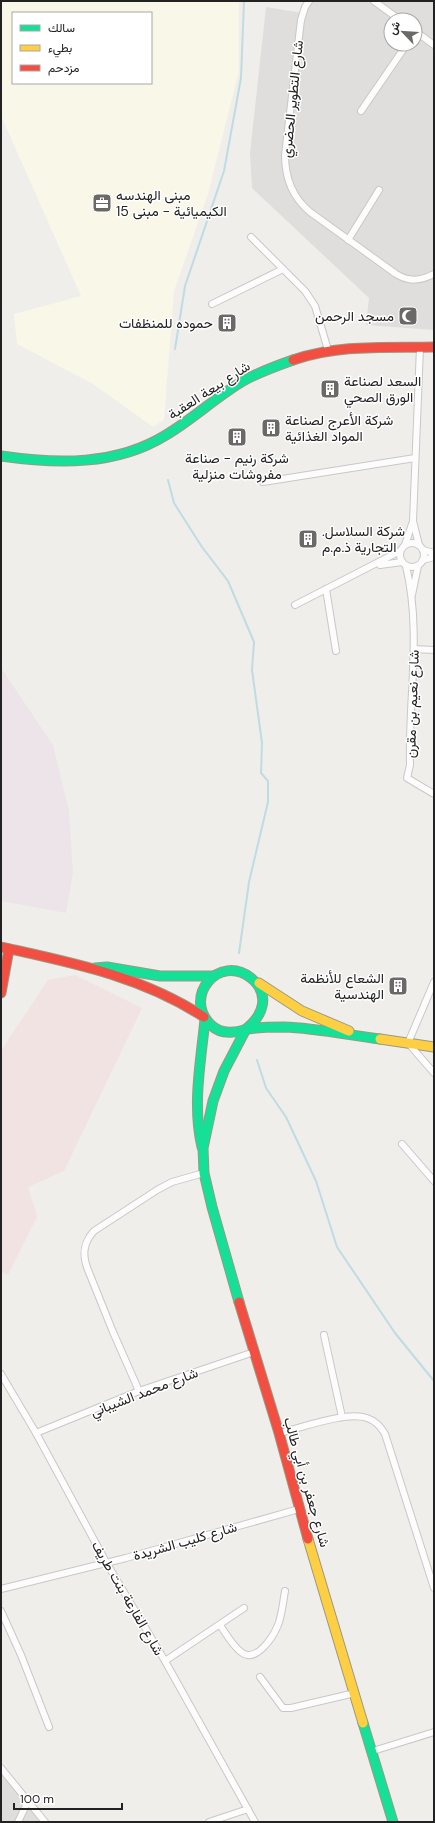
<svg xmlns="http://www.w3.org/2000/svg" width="435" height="1823" viewBox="0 0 435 1823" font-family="'DM Sans',Vazirmatn,sans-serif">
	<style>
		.residential { fill: #dfdedc; fill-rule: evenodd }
		.commercial { fill: #f1e3e1 }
		.industrial { fill: #ede4e9 }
		.education { fill: #f8f7e8; fill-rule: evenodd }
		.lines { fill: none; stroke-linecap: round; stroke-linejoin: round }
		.stream { stroke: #bfdbe3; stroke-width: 2 }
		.street-casing { stroke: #c9c8c7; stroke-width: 8 }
		.fast-casing { stroke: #999a82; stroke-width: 11 }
		.slow-casing { stroke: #999a82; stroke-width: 11 }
		.jam-casing { stroke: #999a82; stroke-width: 11 }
		.street { stroke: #fdfcfc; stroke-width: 6 }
		.fast { stroke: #16e098; stroke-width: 9 }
		.slow { stroke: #ffcf43; stroke-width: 9 }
		.jam { stroke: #f24e42; stroke-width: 9 }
		.labels { text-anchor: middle; stroke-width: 3; stroke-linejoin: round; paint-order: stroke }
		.street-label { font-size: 14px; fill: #222; stroke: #fff }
		.poi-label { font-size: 14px; fill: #222; stroke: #fff; text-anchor: start }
	</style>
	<rect width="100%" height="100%" fill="#f0eeeb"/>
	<g class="residential">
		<path d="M312 1H434V330L366 325 369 298 252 188 250 153 266 7 303 13ZM391 20H415V44H391Z"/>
		<polygon points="1,1770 45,1822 1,1822"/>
	</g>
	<polygon class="commercial" points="75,975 142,1008 64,1171 28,1187 37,1217 8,1275 1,1272 2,1049 48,980"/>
	<polygon class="industrial" points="1,668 53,745 69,811 73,873 66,913 1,901"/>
	<path class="education" d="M1 1H239V71L208 194 174 291 164 420 153 427 93 384 17 344 14 314 81 296 1 116ZM13 13H151V83H13Z"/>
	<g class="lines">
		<g class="stream">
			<polyline points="175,349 185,286 224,171 241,78 244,1"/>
			<polyline points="168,480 174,503 202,547 228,581 254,642 252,670 262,743 261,773 268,781 268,802 249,882 239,953"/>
			<polyline points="257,1060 266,1088 286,1117 316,1181 337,1247 395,1333 434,1381"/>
		</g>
		<g class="street-casing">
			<g id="street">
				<path d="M309 1 305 7 301 20 285 155C285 178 292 197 310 212L396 274C409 282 420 281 434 274"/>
				<polyline points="374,1 400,20"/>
				<polyline points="415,31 434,45"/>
				<polyline points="361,111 407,44"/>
				<polyline points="251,237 305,291 315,306 328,350"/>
				<polyline points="348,240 379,190"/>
				<polyline points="212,304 283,269"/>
				<polyline points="263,482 415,458"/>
				<circle cx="412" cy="555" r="12"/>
				<polyline points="405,545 412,524"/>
				<polyline points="419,545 413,521 420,347"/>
				<polyline points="423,550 434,553"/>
				<polyline points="423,560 434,557"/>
				<polyline points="380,565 402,562"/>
				<path d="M406 566C422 632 408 699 410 765L407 778 434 794"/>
				<polyline points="326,589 336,651"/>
				<polyline points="412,595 418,566"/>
				<polyline points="295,605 400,551"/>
				<polyline points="414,649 434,650"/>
				<polyline points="434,982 408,1043 434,1073"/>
				<polyline points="402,1144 434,1181"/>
				<polyline points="324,1335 342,1417"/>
				<polyline points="1,1374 36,1433 106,1562 165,1661 255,1822"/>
				<path d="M139 1391 113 1332 88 1270C82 1255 83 1243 94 1231L157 1190 172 1182 204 1173"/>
				<polyline points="36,1433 139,1391 254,1352"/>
				<path d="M279 1433C301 1428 346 1411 367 1418 376 1421 380 1426 385 1434L434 1588"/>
				<polyline points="1,1589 126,1558 299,1509"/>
				<polyline points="1,1611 21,1655 49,1727"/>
				<path d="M220 1625C226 1634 233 1646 241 1652 256 1664 273 1637 278 1625 282 1615 283 1602 285 1591"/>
				<polyline points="165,1661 244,1608"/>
				<polyline points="260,1677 283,1708 291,1708 355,1693"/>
				<polyline points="373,1751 434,1732"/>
				<polyline points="1,1768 45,1822"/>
				<polyline points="18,1822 28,1801"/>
				<polyline points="209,1822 248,1809"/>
			</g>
		</g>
		<g class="fast-casing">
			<g id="fast">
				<path d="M1 456C57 464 116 466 166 435 193 419 216 397 243 381 259 372 276 366 293 360"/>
				<polyline points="95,968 107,967 160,976 213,976"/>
				<path d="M246 1029C263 1016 271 994 251 978 219 953 182 997 211 1025 217 1031 224 1033 233 1032 238 1032 243 1030 248 1029 259 1027 272 1027 284 1027 316 1028 348 1035 380 1039"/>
				<path d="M202 1147C192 1105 201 1061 205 1019"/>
				<polyline points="239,1302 212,1207 204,1173 203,1148 213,1101 224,1071 246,1029"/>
				<polyline points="363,1723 393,1822"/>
			</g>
		</g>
		<g class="slow-casing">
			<g id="slow">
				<polyline points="259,983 302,1011 349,1031"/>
				<polyline points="380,1039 434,1047"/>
				<polyline points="308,1539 363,1723"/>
			</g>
		</g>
		<g class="jam-casing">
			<g id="jam">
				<path d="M293 360C339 344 387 348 434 347"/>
				<path d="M1 947C73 963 141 976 204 1017"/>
				<polyline points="1,993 9,949"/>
				<polyline points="239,1302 279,1433 308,1539"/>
			</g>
		</g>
		<use href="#street" class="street"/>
		<use href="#fast" class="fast"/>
		<use href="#slow" class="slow"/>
		<use href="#jam" class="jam"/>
	</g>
	<defs>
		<g id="office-square" transform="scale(1)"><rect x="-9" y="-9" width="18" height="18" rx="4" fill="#6a6968" stroke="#fff"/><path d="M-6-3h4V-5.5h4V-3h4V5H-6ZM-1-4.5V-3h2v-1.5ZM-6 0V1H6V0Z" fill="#fff"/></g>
		<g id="mosque-square" transform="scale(1)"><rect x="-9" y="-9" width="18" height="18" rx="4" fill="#6a6968" stroke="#fff"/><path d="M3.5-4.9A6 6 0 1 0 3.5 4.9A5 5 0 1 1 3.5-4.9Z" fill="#fff"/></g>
		<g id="building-square" transform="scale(1)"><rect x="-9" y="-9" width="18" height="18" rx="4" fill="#6a6968" stroke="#fff"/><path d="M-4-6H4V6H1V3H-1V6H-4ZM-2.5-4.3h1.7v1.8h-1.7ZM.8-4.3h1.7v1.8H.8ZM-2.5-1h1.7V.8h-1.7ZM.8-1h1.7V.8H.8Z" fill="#fff"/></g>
	</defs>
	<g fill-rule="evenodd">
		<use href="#office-square" x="102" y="203"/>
		<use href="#mosque-square" x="408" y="316"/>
		<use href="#building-square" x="227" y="323"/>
		<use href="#building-square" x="330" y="389"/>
		<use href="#building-square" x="271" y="428"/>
		<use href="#building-square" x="237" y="437"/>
		<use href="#building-square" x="308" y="539"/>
		<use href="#building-square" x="398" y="986"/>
	</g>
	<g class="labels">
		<g class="street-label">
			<text transform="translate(292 99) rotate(-84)" y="5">شارع التطوير الحضري</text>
			<text transform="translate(209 390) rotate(-33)" y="5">شارع بيعة العقبة</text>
			<text transform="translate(412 704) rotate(-88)" y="5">شارع نعيم بن مقرن</text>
			<text transform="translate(144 1392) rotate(-21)" y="5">شارع محمد الشيباني</text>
			<text transform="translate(307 1482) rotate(74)" y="5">شارع جعفر بن أبي طالب</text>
			<text transform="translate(185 1541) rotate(-16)" y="5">شارع كليب الشريدة</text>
			<text transform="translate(128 1598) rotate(60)" y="5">شارع الفارعة بنت طريف</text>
		</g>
		<g class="poi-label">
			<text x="116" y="200">مبنى الهندسه<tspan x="116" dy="16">الكيميائية - مبنى 15</tspan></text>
			<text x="394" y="321" text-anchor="end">مسجد الرحمن</text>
			<text x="213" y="328" text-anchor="end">حموده للمنظفات</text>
			<text x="344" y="386">السعد لصناعة<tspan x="344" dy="16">الورق الصحي</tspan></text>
			<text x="285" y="425">شركة الأعرج لصناعة<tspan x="285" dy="16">المواد الغذائية</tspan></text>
			<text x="237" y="463" text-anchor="middle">شركة رنيم - صناعة<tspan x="237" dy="16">مفروشات منزلية</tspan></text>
			<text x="322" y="536">.شركة السلاسل<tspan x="322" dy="16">التجارية ذ.م.م</tspan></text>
			<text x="384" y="983" text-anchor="end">الشعاع للأنظمة<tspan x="384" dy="16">الهندسية</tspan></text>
		</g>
	</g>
	<rect width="435" height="1823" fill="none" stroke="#222222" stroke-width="4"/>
	<rect x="12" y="12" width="140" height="72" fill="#ffffff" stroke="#a7a7a7"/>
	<rect x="20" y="25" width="20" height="6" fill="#16e098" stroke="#a7a7a7"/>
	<text x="48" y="32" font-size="12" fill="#222222">سالك</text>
	<rect x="20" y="45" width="20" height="6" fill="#ffcf43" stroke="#a7a7a7"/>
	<text x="48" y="52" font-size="12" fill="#222222">بطيء</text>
	<rect x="20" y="65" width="20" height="6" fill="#f24e42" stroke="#a7a7a7"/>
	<text x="48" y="72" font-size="12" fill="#222222">مزدحم</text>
	<g transform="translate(403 32) rotate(295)"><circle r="19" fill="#ffffff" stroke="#a7a7a7"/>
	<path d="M0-3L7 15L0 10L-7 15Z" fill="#6a6968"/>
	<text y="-6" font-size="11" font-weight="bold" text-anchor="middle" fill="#222222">ش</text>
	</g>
	<path d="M14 1803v6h108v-6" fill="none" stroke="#222222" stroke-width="2"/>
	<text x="20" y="1803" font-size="12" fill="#222222" stroke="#ffffff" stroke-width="3" paint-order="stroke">100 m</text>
</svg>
